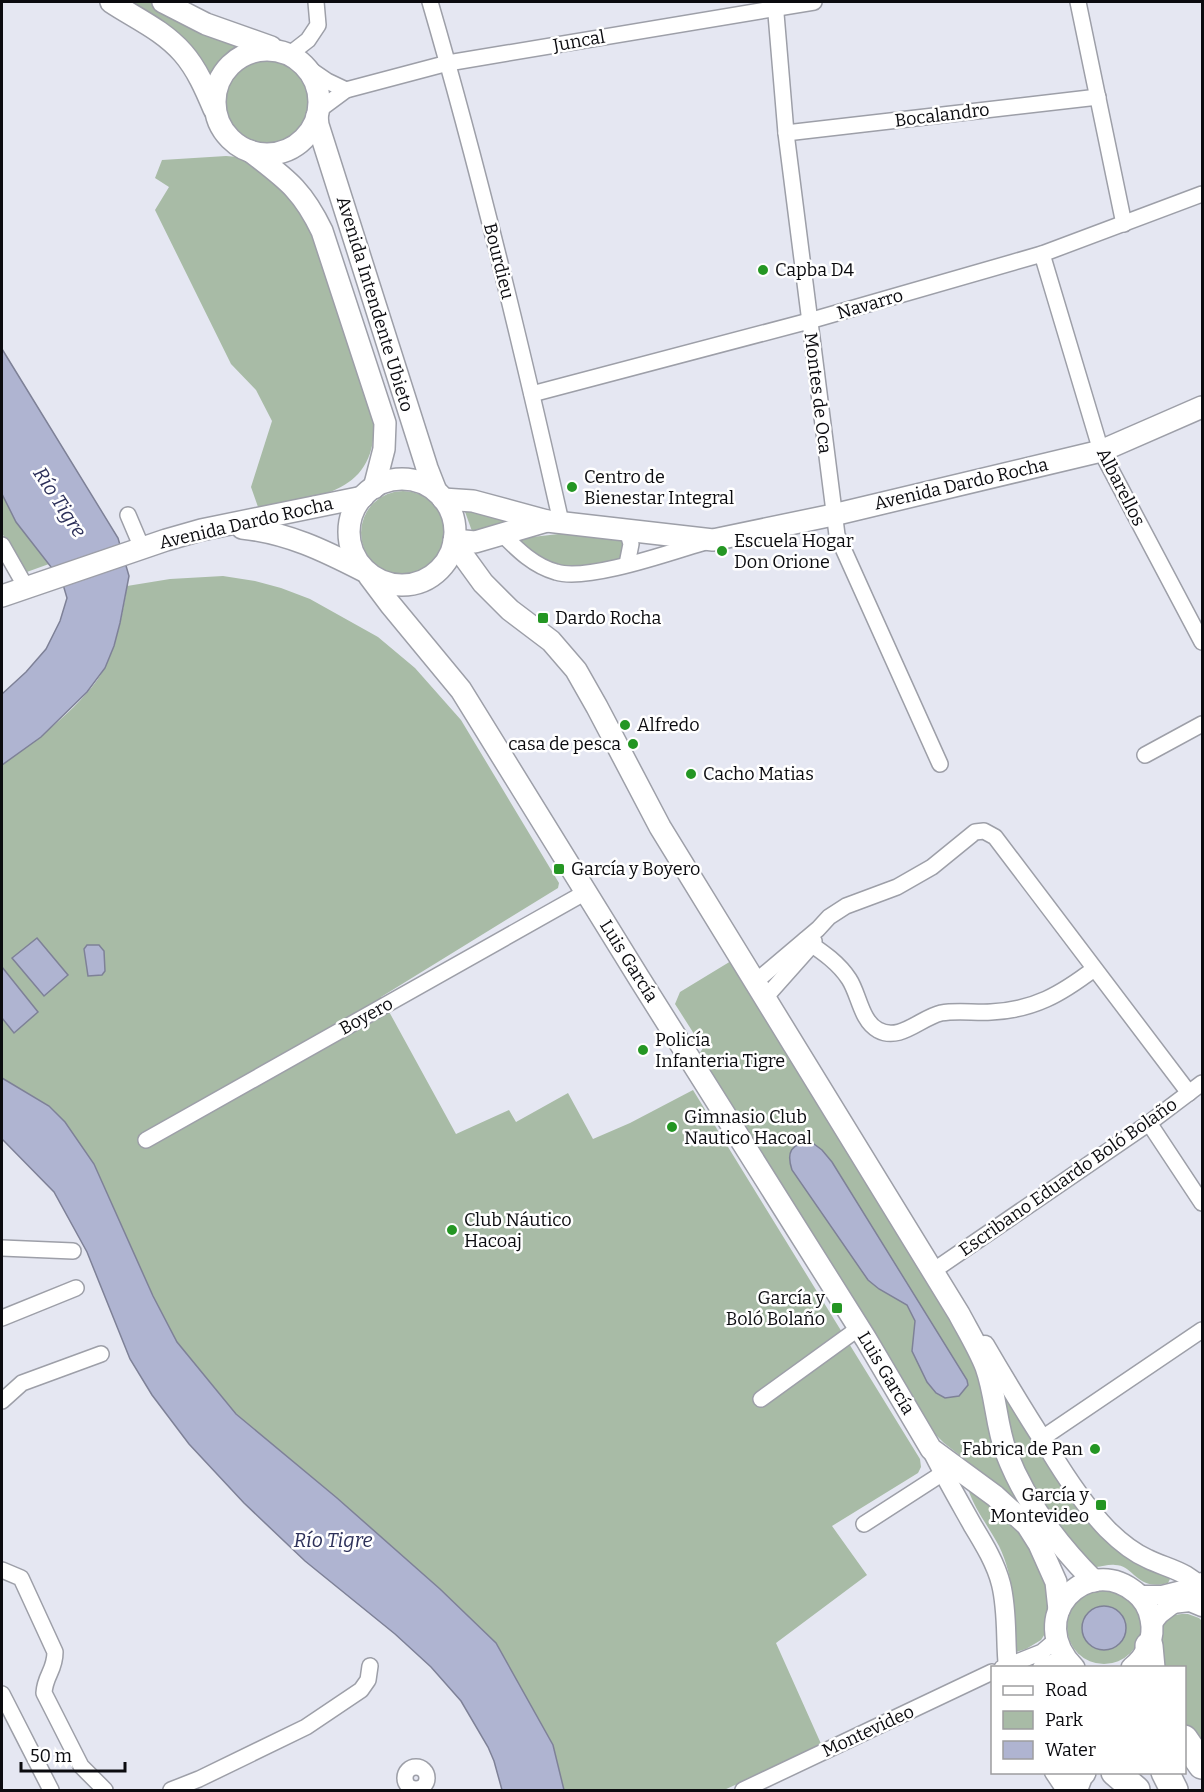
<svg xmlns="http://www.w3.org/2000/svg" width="1204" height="1792" viewBox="0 0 1204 1792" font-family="Bitter,serif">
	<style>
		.green { fill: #a8bba6 }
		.water { fill: #afb4d1; stroke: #7e8197; stroke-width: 1.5 }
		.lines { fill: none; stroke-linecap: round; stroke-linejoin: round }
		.minor-casing { stroke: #9d9fa8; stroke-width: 18 }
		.tertiary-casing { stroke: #9d9fa8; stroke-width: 21 }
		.secondary-casing { stroke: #9d9fa8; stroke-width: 24 }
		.motorway-casing { stroke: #9d9fa8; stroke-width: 30 }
		.minor { stroke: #fff; stroke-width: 15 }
		.tertiary { stroke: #fff; stroke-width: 18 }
		.secondary { stroke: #fff; stroke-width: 21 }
		.motorway { stroke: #fff; stroke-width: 27 }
		.poi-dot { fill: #249623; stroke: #fff; stroke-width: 2 }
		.labels { text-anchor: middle; stroke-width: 5; stroke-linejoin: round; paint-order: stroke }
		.street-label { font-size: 18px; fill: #0b0b0f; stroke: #fff }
		.poi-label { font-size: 18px; fill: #0b0b0f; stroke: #fff; text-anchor: start }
		.water-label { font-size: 20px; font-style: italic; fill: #2c3059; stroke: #fff }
	</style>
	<rect width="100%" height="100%" fill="#e5e7f2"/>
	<g class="green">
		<polygon points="124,2 150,2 170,14 241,44 222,59 210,77"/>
		<circle cx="267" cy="102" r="42"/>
		<path d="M226 156 238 157 249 162 294 200 315 233 374 420C377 496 315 497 258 507L251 487 272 421 256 390 231 364 155 210 169 187 155 178 162 160Z"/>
		<circle cx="403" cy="533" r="42"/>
		<polygon points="2,494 16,522 49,564 24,573 2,533"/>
		<polygon points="464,509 514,519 490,526 473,534"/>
		<path d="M576 532 621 539 628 547 621 559C599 566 566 577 544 563 534 557 524 547 515 539Z"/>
		<path d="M223 576 255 581 281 588 310 599 378 637 415 668 461 720 559 883 558 888 381 997 456 1134 509 1110 516 1122 568 1093 593 1139 630 1123 693 1090 920 1459 921 1467 918 1473 832 1526 867 1575 776 1643 822 1746 724 1790H564L553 1745 496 1643 440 1589 337 1498 236 1414 177 1342 153 1296 94 1164 49 1106 2 1078V765C34 742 87 703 105 667 117 643 123 613 127 586L170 579Z"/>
		<polygon points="731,961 967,1347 1046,1532 1005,1491 944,1443 934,1433 697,1057 703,1048 675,1004 680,992"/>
		<path d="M1003 1389 1075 1501 1163 1570 1170 1579 1168 1583C1137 1592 1134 1565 1115 1565 1109 1564 1102 1567 1096 1567L1071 1546 1019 1460 1013 1444Z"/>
		<path d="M968 1489 993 1504 1026 1538 1050 1581 1048 1629 1041 1640 1026 1649 1016 1652C1015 1616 1015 1579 999 1546 989 1527 975 1510 968 1489Z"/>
		<circle cx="1104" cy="1627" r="37"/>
		<path d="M1188 1614 1199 1618 1202 1621V1752L1185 1725 1184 1668 1159 1667C1158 1651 1155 1626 1173 1616 1176 1614 1183 1614 1188 1614Z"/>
	</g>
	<g class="water">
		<polygon points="2,349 118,538 129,576 120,623 114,646 105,668 87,692 41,737 2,765 2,694 26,672 46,649 60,621 67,598 62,581 16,522 2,494"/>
		<polygon points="37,938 68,975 44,996 12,958"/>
		<polygon points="87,945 99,945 104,951 105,971 102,975 88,976 84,949"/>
		<polygon points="2,967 38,1012 14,1033 2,1018"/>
		<polygon points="2,1078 49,1106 65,1122 94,1164 153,1296 177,1342 236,1414 337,1498 440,1589 496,1643 553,1745 564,1790 502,1790 494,1761 488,1747 461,1701 431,1667 395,1634 305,1561 244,1503 189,1444 152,1395 130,1359 87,1252 54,1192 2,1139"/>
		<path d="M810 1141 822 1150 832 1162 967 1380 968 1385 959 1396 945 1398 936 1393 927 1382 912 1351 915 1321 907 1305 879 1289 868 1280 792 1170C786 1152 791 1144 810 1141Z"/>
		<circle cx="1104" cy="1628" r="22"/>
	</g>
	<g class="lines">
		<g class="minor-casing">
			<g id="minor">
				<path d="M430 2C480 173 522 348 561 522"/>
				<polyline points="775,2 786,133 837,535 940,764"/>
				<polyline points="1078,2 1124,224"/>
				<polyline points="290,54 308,40 318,25 316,2"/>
				<polyline points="308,68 327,81 346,90"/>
				<polyline points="319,110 346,90 448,63 814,2"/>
				<polyline points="786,133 1098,97"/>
				<polyline points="1042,254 1101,451 1202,642"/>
				<polyline points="532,394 809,321 1042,254 1202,194"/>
				<polyline points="128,515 142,548"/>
				<path d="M503 535C518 550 534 566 556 572 587 582 671 552 705 542"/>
				<polyline points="2,545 27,589"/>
				<polyline points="627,564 631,544 627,530"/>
				<polyline points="1145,755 1202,724"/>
				<path d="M805 940C821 951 838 962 849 979 859 994 861 1021 878 1030 900 1042 920 1018 941 1013 957 1010 975 1013 991 1012 1034 1010 1061 994 1094 969"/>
				<polyline points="754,983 818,929 829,917 846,906 897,887 932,867 975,832 984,831 995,837 1189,1093"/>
				<polyline points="764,999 812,945 814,941"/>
				<polyline points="1149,1123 1202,1203"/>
				<polyline points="146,1140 586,892"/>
				<polyline points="2,1248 73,1251"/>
				<polyline points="933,1271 1149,1123 1202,1083"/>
				<polyline points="2,1318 76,1288"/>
				<polyline points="761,1399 859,1328"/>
				<polyline points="2,1401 22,1383 101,1354"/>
				<polyline points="1041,1439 1202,1330"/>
				<polyline points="864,1524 943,1473"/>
				<path d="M2 1570 21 1578 55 1652C55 1671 45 1675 44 1693L81 1766 105 1790"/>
				<polyline points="1002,1668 1042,1652 1056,1640"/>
				<polyline points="2,1694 51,1790"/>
				<circle cx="416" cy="1778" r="11"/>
				<polyline points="171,1790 199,1779 306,1727 361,1690 368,1680 370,1666"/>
				<polyline points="743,1790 992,1672"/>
			</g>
		</g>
		<g class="tertiary-casing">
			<g id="tertiary">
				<path d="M985 1345C1006 1381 1027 1416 1050 1451 1067 1479 1084 1505 1107 1529 1119 1541 1132 1552 1148 1559 1166 1568 1192 1572 1202 1591"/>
				<path d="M931 1449C944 1475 959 1501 973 1526 984 1544 996 1564 1001 1584 1008 1612 1005 1640 1008 1668"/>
				<polyline points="1139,1595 1162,1595 1186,1589"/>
				<polyline points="1172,1604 1190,1602 1202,1607"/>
				<polyline points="1152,1624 1160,1614 1202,1582"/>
				<polyline points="1042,1668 1065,1659"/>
				<polyline points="1054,1772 1066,1790"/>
			</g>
		</g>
		<g class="secondary-casing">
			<g id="secondary">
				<path d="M111 2C135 18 163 30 183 53 197 69 206 90 214 109"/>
				<polyline points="163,2 206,24 271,47"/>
				<circle cx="267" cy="102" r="52"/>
				<polyline points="317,116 318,125 427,468 436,491"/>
				<path d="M250 151C286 179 302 189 322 231L385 423 384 449 374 488"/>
				<circle cx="402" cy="532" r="53"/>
				<polyline points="443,499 473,501 547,521 713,540 833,515 1101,451 1202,407"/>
				<path d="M242 528C288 533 323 550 364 571"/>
				<polyline points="454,540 475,542 547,521"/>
				<path d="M454 543 483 583 510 610 551 641 576 670 597 707 660 827 959 1314C968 1331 979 1349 986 1367 996 1395 996 1425 1006 1452 1025 1502 1056 1543 1094 1581"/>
				<polyline points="369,576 390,604 461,690 639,978 866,1339 931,1449 995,1496 1027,1525 1039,1544 1056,1582 1059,1610"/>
				<polyline points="2,596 166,540 201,530 363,497"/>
				<path d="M1074 1668C1024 1618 1086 1552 1135 1592 1144 1599 1149 1608 1151 1619 1155 1638 1147 1656 1132 1668"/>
			</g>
		</g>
		<g class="motorway-casing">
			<g id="motorway">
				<polyline points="1149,1646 1151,1668"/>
				<polyline points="1184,1739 1202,1765"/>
				<polyline points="1115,1772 1136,1790"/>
				<polyline points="1165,1772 1174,1790"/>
				<polyline points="1074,1788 1079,1775 1082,1772"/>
			</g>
		</g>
		<use href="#minor" class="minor"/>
		<use href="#tertiary" class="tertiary"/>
		<use href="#secondary" class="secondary"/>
		<use href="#motorway" class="motorway"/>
	</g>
	<g class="poi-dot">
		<circle cx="763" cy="270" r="6"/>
		<circle cx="572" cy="487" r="6"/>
		<circle cx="722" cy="551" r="6"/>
		<rect x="537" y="612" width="12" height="12" rx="3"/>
		<circle cx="625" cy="725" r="6"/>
		<circle cx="633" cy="744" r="6"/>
		<circle cx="691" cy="774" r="6"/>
		<rect x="553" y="863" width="12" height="12" rx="3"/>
		<circle cx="643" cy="1050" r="6"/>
		<circle cx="672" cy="1127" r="6"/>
		<circle cx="452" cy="1230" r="6"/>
		<rect x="831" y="1302" width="12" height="12" rx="3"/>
		<circle cx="1095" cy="1449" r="6"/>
		<rect x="1095" y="1499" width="12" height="12" rx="3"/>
	</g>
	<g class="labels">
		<g class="street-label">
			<text transform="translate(579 41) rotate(-10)" y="6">Juncal</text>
			<text transform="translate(942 115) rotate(-7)" y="6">Bocalandro</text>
			<text transform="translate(499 261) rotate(76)" y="6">Bourdieu</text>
			<text transform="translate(375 304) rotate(73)" y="6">Avenida Intendente Ubieto</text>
			<text transform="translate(870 304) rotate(-16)" y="6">Navarro</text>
			<text transform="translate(818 393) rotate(83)" y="6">Montes de Oca</text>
			<text transform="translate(961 484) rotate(-13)" y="6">Avenida Dardo Rocha</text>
			<text transform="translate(1121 487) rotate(63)" y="6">Albarellos</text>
			<text transform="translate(246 523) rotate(-13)" y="6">Avenida Dardo Rocha</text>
			<text transform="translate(629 961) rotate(58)" y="6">Luis García</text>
			<text transform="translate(366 1016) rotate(-29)" y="6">Boyero</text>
			<text transform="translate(1068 1177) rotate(-35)" y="6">Escribano Eduardo Boló Bolaño</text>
			<text transform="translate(886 1373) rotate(59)" y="6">Luis García</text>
			<text transform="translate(868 1731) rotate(-25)" y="6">Montevideo</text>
		</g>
		<g class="poi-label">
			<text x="775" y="276">Capba D4</text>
			<text x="584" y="483">Centro de<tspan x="584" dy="21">Bienestar Integral</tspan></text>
			<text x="734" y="547">Escuela Hogar<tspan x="734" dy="21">Don Orione</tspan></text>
			<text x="555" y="624">Dardo Rocha</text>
			<text x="637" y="731">Alfredo</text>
			<text x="621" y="750" text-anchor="end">casa de pesca</text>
			<text x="703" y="780">Cacho Matias</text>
			<text x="571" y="875">García y Boyero</text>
			<text x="655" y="1046">Policía<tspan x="655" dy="21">Infanteria Tigre</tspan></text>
			<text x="684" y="1123">Gimnasio Club<tspan x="684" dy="21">Nautico Hacoal</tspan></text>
			<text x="464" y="1226">Club Náutico<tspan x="464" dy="21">Hacoaj</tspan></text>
			<text x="825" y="1304" text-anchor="end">García y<tspan x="825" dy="21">Boló Bolaño</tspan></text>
			<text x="1083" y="1455" text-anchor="end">Fabrica de Pan</text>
			<text x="1089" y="1501" text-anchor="end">García y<tspan x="1089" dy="21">Montevideo</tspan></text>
		</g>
		<g class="water-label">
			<text transform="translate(60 502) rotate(57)" y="7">Río Tigre</text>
			<text x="333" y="1547">Río Tigre</text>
		</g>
	</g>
	<rect width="1204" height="1792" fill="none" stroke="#0b0b0f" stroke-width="6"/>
	<rect x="991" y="1666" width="195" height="108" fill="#ffffff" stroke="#9d9d9f" stroke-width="1.5"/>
	<rect x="1003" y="1686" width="30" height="9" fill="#ffffff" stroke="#9d9d9f" stroke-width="1.5"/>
	<text x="1045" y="1696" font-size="18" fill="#0b0b0f">Road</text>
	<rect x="1003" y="1711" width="30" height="18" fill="#a8bba6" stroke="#9d9d9f" stroke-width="1.5"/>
	<text x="1045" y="1726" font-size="18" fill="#0b0b0f">Park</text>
	<rect x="1003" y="1741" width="30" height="18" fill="#afb4d1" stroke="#9d9d9f" stroke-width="1.5"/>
	<text x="1045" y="1756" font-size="18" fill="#0b0b0f">Water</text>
	<path d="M21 1762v9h104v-9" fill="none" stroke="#0b0b0f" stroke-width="3"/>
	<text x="30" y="1762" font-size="18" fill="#0b0b0f" stroke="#ffffff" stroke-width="4.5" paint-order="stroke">50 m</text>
</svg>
